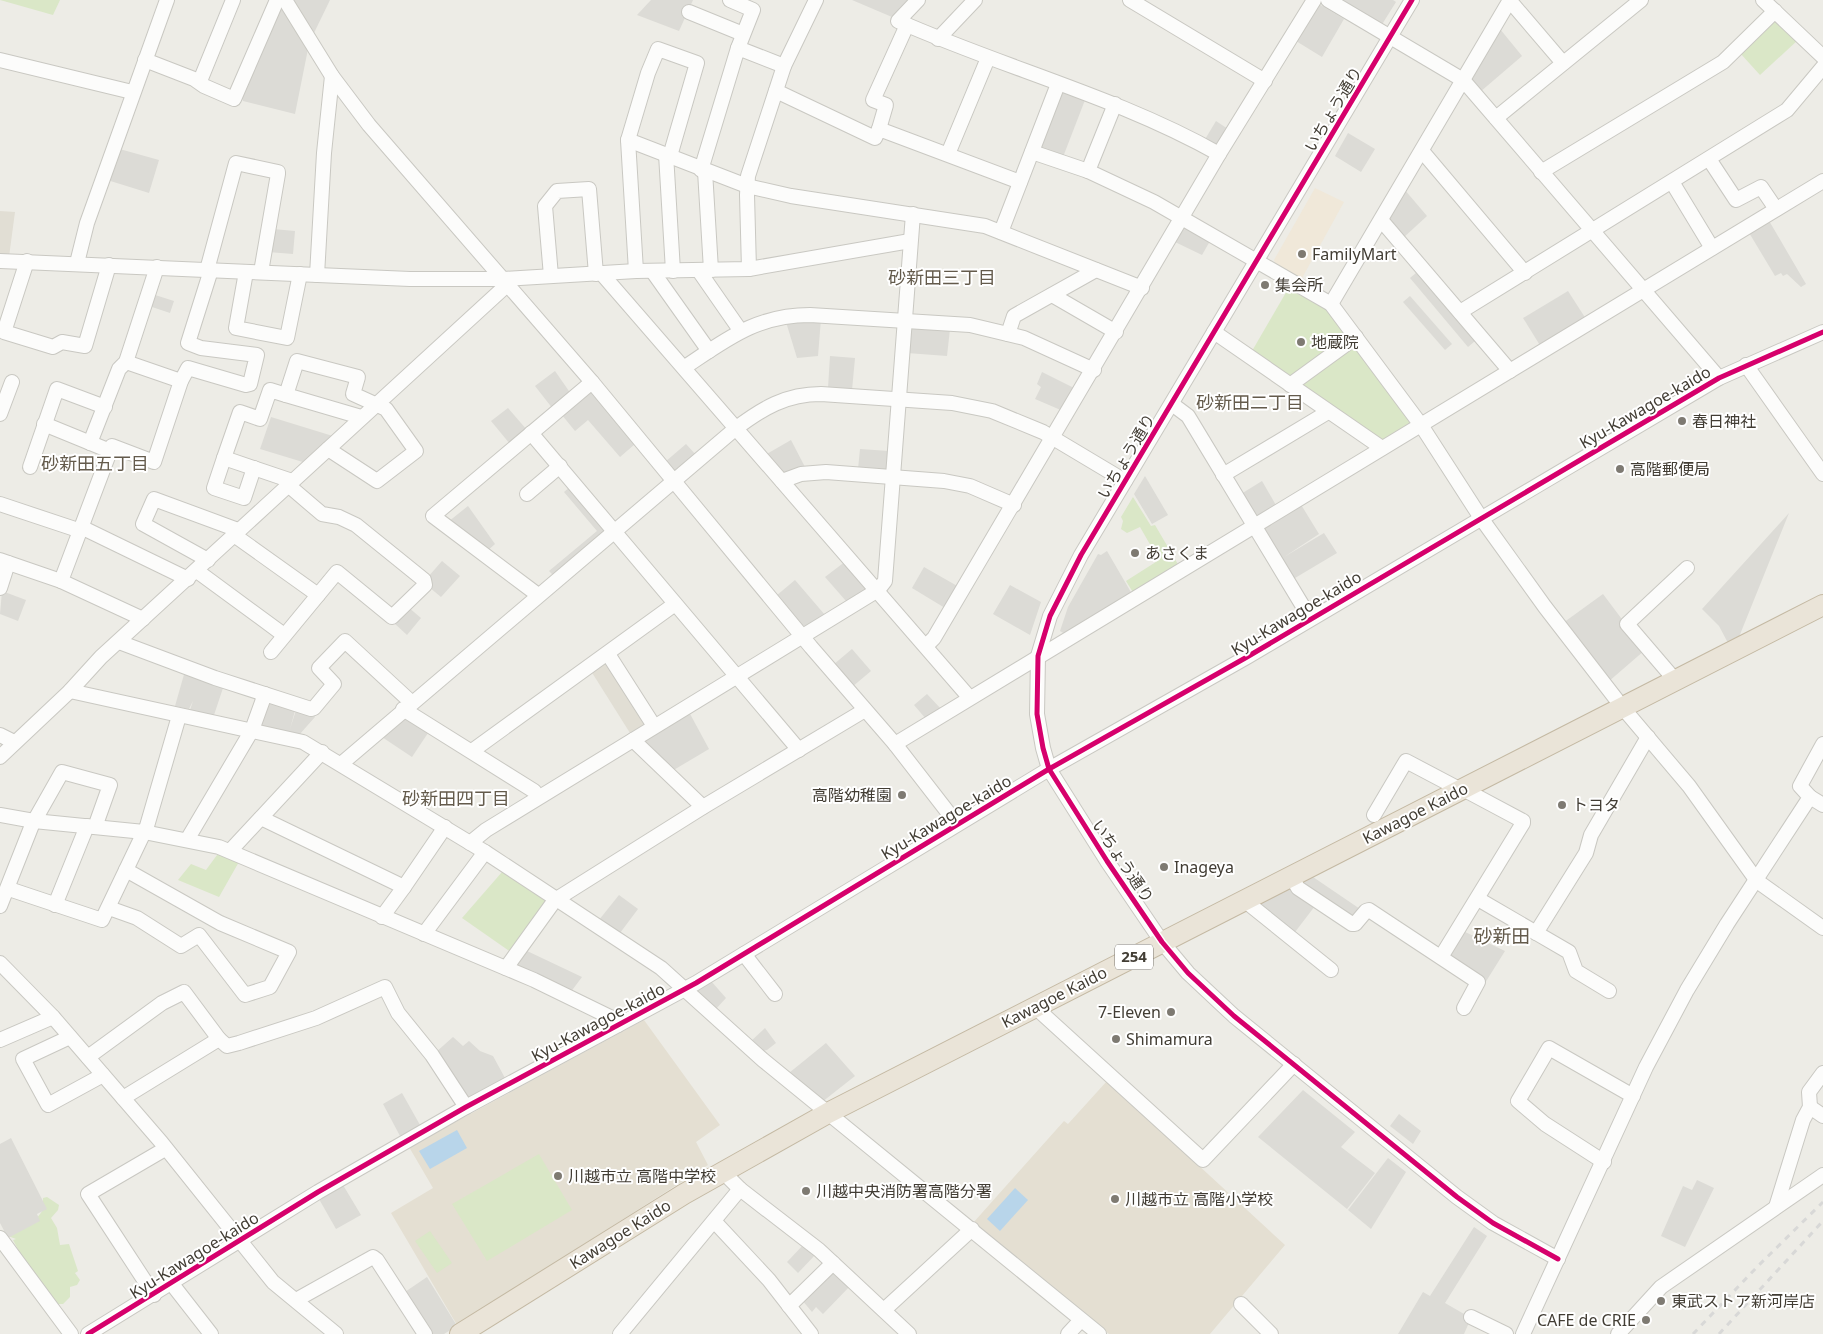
<svg xmlns="http://www.w3.org/2000/svg" width="1823" height="1334" viewBox="0 0 1823 1334" font-family="'Noto Sans','Noto Sans JP',sans-serif">
	<style>
		.residential { fill: #e1ded4 }
		.commercial { fill: #f0e8d9 }
		.education { fill: #e4dfd2 }
		.green { fill: #dae7c7 }
		.parking { fill: #dcdbd6 }
		.water { fill: #b8d5ea }
		.lines { fill: none; stroke-linecap: round; stroke-linejoin: round }
		.minor-casing { stroke: #c9c8c2; stroke-width: 16 }
		.highway-casing { stroke: #c4b9a3; stroke-width: 22 }
		.minor { stroke: #fcfcfb; stroke-width: 14 }
		.highway { stroke: #eae4d8; stroke-width: 20 }
		.rail { stroke: #d8d8d7; stroke-width: 3; stroke-dasharray: 6 6; stroke-linecap: butt }
		.cycleway-casing { stroke: #fff; stroke-width: 8 }
		.cycleway { stroke: #d6006c; stroke-width: 5 }
		.poi-dot { fill: #7e7a72; stroke: #fff; stroke-width: 2 }
		.labels { text-anchor: middle; stroke-width: 4; stroke-linejoin: round; paint-order: stroke }
		.shield { fill: #fff; stroke: #7b7771; stroke-width: 1 }
		.shield-label { font-size: 15px; font-weight: bold; fill: #423d34 }
		.street-label { font-size: 16px; fill: #423d34; stroke: #fff }
		.poi-label { font-size: 16px; fill: #423d34; stroke: #fff; text-anchor: start }
		.neighbourhood-label { font-size: 18px; fill: #645b4c; stroke: #fff }
		.quarter-label { font-size: 19px; fill: #645b4c; stroke: #fff }
	</style>
	<rect width="100%" height="100%" fill="#edece6"/>
	<g class="residential">
		<polygon points="0,211 15,212 9,257 0,257"/>
		<polygon points="604,661 609,662 644,720 643,725 630,733 591,671"/>
	</g>
	<polygon class="commercial" points="1315,188 1344,202 1301,280 1275,264 1274,260"/>
	<g class="education">
		<polygon points="644,1020 720,1125 696,1142 708,1165 457,1325 391,1213 433,1188 409,1147"/>
		<polygon points="1107,1081 1285,1245 1210,1334 1109,1334 973,1223 1064,1121 1068,1124"/>
	</g>
	<g class="green">
		<polygon points="0,0 60,0 53,15"/>
		<polygon points="1776,19 1798,40 1760,75 1740,53"/>
		<polygon points="1288,289 1327,309 1347,337 1293,380 1252,351"/>
		<polygon points="1353,346 1410,422 1408,426 1382,443 1301,384"/>
		<polygon points="1133,497 1151,526 1155,525 1179,566 1134,594 1126,581 1159,560 1140,527 1127,533 1121,529 1123,521 1121,517"/>
		<polygon points="220,851 240,860 219,897 178,880 191,864 206,870"/>
		<polygon points="502,872 546,901 512,953 462,918"/>
		<polygon points="539,1154 572,1210 487,1261 452,1204"/>
		<polygon points="47,1197 59,1205 58,1210 51,1218 57,1228 60,1245 69,1244 78,1271 75,1273 80,1280 77,1285 70,1287 70,1297 63,1304 56,1304 20,1253 13,1240 16,1239 8,1236 37,1218 43,1210 43,1198"/>
		<polygon points="430,1231 452,1263 437,1273 415,1241"/>
	</g>
	<g class="parking">
		<polygon points="292,0 330,0 313,35"/>
		<polygon points="651,0 693,0 679,31 637,15"/>
		<polygon points="852,0 913,0 898,15 892,17"/>
		<polygon points="1341,0 1393,0 1396,2 1381,26"/>
		<polygon points="278,3 308,49 295,114 243,101 242,97"/>
		<polygon points="1317,3 1344,19 1322,57 1296,41"/>
		<polygon points="1500,29 1522,56 1480,92 1470,80"/>
		<polygon points="1062,91 1085,100 1063,157 1041,148"/>
		<polygon points="1216,121 1231,131 1221,147 1204,141"/>
		<polygon points="1348,133 1375,149 1361,172 1335,156"/>
		<polygon points="116,148 159,160 149,193 104,179"/>
		<polygon points="1404,189 1427,216 1403,238 1387,220"/>
		<polygon points="1768,219 1806,284 1801,287 1787,274 1783,276 1781,273 1775,276 1748,231"/>
		<polygon points="1184,228 1187,228 1210,241 1202,255 1175,242"/>
		<polygon points="273,229 295,231 293,254 268,252"/>
		<polygon points="1416,273 1475,341 1468,347 1410,278"/>
		<polygon points="1568,291 1586,319 1541,347 1523,318"/>
		<polygon points="152,294 174,301 170,313 149,306"/>
		<polygon points="1410,296 1452,344 1445,350 1403,302"/>
		<polygon points="821,319 818,356 797,358 786,322"/>
		<polygon points="913,326 950,329 947,356 907,353 909,329"/>
		<polygon points="830,356 855,358 852,390 828,388"/>
		<polygon points="555,371 571,394 553,409 535,386"/>
		<polygon points="1042,372 1076,389 1063,411 1035,399 1041,387 1037,384"/>
		<polygon points="588,393 594,393 635,444 620,457 588,420 575,431 562,415"/>
		<polygon points="508,408 527,430 510,444 491,421"/>
		<polygon points="271,417 336,437 306,463 260,449"/>
		<polygon points="791,440 806,469 783,475 765,455"/>
		<polygon points="686,444 697,456 678,472 673,471 665,462"/>
		<polygon points="860,449 889,451 886,470 858,469"/>
		<polygon points="1145,476 1168,515 1152,524 1134,494"/>
		<polygon points="1262,481 1277,507 1259,518 1253,517 1241,494"/>
		<polygon points="570,487 605,529 605,534 554,576 549,571 597,531 564,492"/>
		<polygon points="1300,503 1319,534 1284,557 1324,533 1337,553 1290,581 1260,527"/>
		<polygon points="468,506 495,544 486,552 448,522"/>
		<polygon points="1789,513 1739,637 1728,643 1719,626 1702,609"/>
		<polygon points="1107,551 1132,594 1065,634 1060,631 1068,607 1098,554 1101,555"/>
		<polygon points="442,561 460,576 441,597 429,587 428,577"/>
		<polygon points="846,561 866,585 865,590 846,601 825,577"/>
		<polygon points="924,567 959,587 945,608 912,588"/>
		<polygon points="795,580 825,615 805,626 800,625 776,596"/>
		<polygon points="1010,585 1041,602 1030,635 993,614"/>
		<polygon points="2,591 26,600 18,621 0,614"/>
		<polygon points="1603,594 1645,650 1608,682 1563,623"/>
		<polygon points="408,607 421,618 407,635 394,623"/>
		<polygon points="852,649 871,671 852,687 833,665"/>
		<polygon points="185,671 224,685 214,715 190,710 193,701 189,709 175,706"/>
		<polygon points="927,694 942,710 926,719 914,705"/>
		<polygon points="267,697 296,707 290,729 297,707 314,713 315,717 299,735 256,726"/>
		<polygon points="689,712 709,749 672,771 641,741"/>
		<polygon points="407,715 430,730 412,757 379,735"/>
		<polygon points="1313,877 1363,911 1356,920 1303,889 1303,882"/>
		<polygon points="1291,888 1315,906 1292,936 1256,906"/>
		<polygon points="619,895 638,909 620,933 599,920"/>
		<polygon points="1461,930 1505,951 1485,983 1449,959 1448,952"/>
		<polygon points="525,950 582,977 570,993 514,967"/>
		<polygon points="711,981 726,998 715,1010 696,992"/>
		<polygon points="765,1028 776,1043 767,1050 762,1051 750,1042"/>
		<polygon points="453,1037 463,1046 469,1041 480,1051 493,1056 505,1078 469,1098 464,1097 435,1053"/>
		<polygon points="826,1043 855,1076 822,1102 789,1073"/>
		<polygon points="1303,1090 1355,1132 1341,1147 1375,1173 1347,1209 1258,1137"/>
		<polygon points="402,1093 420,1125 400,1136 383,1104"/>
		<polygon points="1399,1114 1421,1131 1413,1144 1390,1126"/>
		<polygon points="11,1138 47,1209 37,1214 40,1221 8,1238 0,1223 0,1144"/>
		<polygon points="1388,1158 1406,1172 1371,1229 1348,1210"/>
		<polygon points="1697,1180 1714,1188 1685,1247 1661,1236 1683,1186 1692,1190"/>
		<polygon points="343,1185 361,1215 336,1229 319,1199"/>
		<polygon points="1474,1227 1487,1236 1445,1303 1471,1318 1464,1334 1398,1334 1423,1292 1430,1296"/>
		<polygon points="805,1243 817,1253 798,1273 787,1262"/>
		<polygon points="831,1270 851,1285 823,1314 816,1307 812,1312 802,1300"/>
		<polygon points="427,1277 457,1326 444,1334 428,1334 402,1294"/>
	</g>
	<g class="water">
		<polygon points="457,1130 467,1148 430,1169 419,1151"/>
		<polygon points="1015,1188 1028,1200 1000,1231 987,1219"/>
	</g>
	<g class="lines">
		<g class="minor-casing">
			<g id="minor">
				<polyline points="285,0 332,76 369,125 592,382 811,647 895,744 957,824"/>
				<polyline points="730,0 753,10 738,48"/>
				<path d="M918 0 898 21C1004 68 1118 97 1219 154"/>
				<polyline points="1130,0 1265,81"/>
				<polyline points="1328,0 1463,80 1719,378"/>
				<polyline points="1412,0 1081,555 1050,616 1038,656 1037,714 1043,748 1049,769 1107,861 1162,942 1188,973 1234,1016 1457,1197 1493,1223 1558,1259"/>
				<polyline points="1763,0 1823,57"/>
				<polyline points="1510,1 1563,63"/>
				<polyline points="689,12 743,34"/>
				<polyline points="938,39 975,0"/>
				<polyline points="0,60 132,92"/>
				<polyline points="145,60 194,79 204,86 234,99 277,0"/>
				<polyline points="200,81 233,0"/>
				<polyline points="776,91 875,138 879,129 1020,182"/>
				<polyline points="1496,118 1641,0"/>
				<polyline points="879,129 886,105 873,100 907,25"/>
				<polyline points="628,140 747,186 791,196 985,226 1142,288"/>
				<polyline points="1422,151 1525,273"/>
				<polyline points="1032,152 1088,171 1154,202 1331,304 1421,425 1481,518 1545,607 1623,708 1689,786 1757,881 1823,928"/>
				<polyline points="666,154 673,271"/>
				<polyline points="948,154 988,58"/>
				<polyline points="1709,159 1736,200 1761,187 1776,209"/>
				<polyline points="701,170 738,48 784,66"/>
				<polyline points="705,171 711,270"/>
				<polyline points="1088,171 1115,104"/>
				<polyline points="1541,172 1723,62 1775,11"/>
				<polyline points="1672,182 1712,248"/>
				<polyline points="1381,220 1510,371"/>
				<polyline points="1001,232 1058,84"/>
				<polyline points="0,261 410,279 504,279 636,271 749,269 910,241"/>
				<polyline points="27,261 4,332 53,347 62,342 85,346 109,265"/>
				<polyline points="77,263 87,223 167,0"/>
				<polyline points="749,269 747,195 748,176 784,66 816,0"/>
				<polyline points="207,270 236,163 278,172 278,174 261,272"/>
				<polyline points="636,271 628,140 648,73 658,49 697,63 670,156"/>
				<polyline points="699,271 740,330"/>
				<polyline points="246,272 236,328 287,338 300,274"/>
				<polyline points="653,272 709,351"/>
				<polyline points="602,274 969,697"/>
				<polyline points="317,275 324,153 332,76"/>
				<polyline points="551,276 545,206 557,191 589,189 596,274"/>
				<polyline points="1052,295 1116,332"/>
				<polyline points="1331,304 1510,0"/>
				<polyline points="1460,312 1787,110 1823,67"/>
				<polyline points="1214,332 1382,448"/>
				<polyline points="1008,334 1014,316 1096,270"/>
				<polyline points="126,362 181,381"/>
				<polyline points="1746,365 1823,474"/>
				<path d="M685 367C727 339 757 315 810 315L970 325 1024 338 1094 370"/>
				<polyline points="1290,385 1356,337"/>
				<polyline points="286,395 270,390 260,419 240,412 224,458 292,481"/>
				<polyline points="1172,404 1188,416 1310,618"/>
				<polyline points="0,414 12,382"/>
				<polyline points="44,424 110,451"/>
				<polyline points="531,433 799,750"/>
				<polyline points="90,443 119,369 126,362 157,267"/>
				<polyline points="328,449 377,481 416,451 386,409 353,394 358,377 297,361 286,395 361,417"/>
				<polyline points="224,458 214,488 244,498 254,468"/>
				<polyline points="30,467 57,389 105,407"/>
				<polyline points="1223,475 1328,412"/>
				<polyline points="782,481 801,474 826,472 944,481 970,486 1014,505"/>
				<polyline points="527,494 560,466"/>
				<polyline points="0,504 81,531"/>
				<polyline points="83,528 188,579"/>
				<polyline points="234,535 318,595"/>
				<polyline points="0,560 61,581 143,619"/>
				<polyline points="208,560 143,524 154,499 238,530"/>
				<polyline points="197,571 284,635"/>
				<polyline points="61,581 112,446 154,462 181,381 188,368 246,385 250,384 257,355 201,348 188,343 211,270"/>
				<polyline points="0,588 8,563"/>
				<polyline points="538,595 433,516 592,382"/>
				<polyline points="119,642 215,678 311,709 314,708 334,684 319,668 345,641 411,702"/>
				<polyline points="926,646 934,638 1219,154 1314,0"/>
				<polyline points="271,652 337,572 392,617 425,585 424,580 356,525 339,517 322,514 288,485"/>
				<polyline points="608,654 654,726"/>
				<polyline points="1675,680 1627,624 1687,568"/>
				<polyline points="70,691 303,742 485,852 661,968 763,1060 1099,1334"/>
				<polyline points="403,709 534,791 538,797"/>
				<polyline points="0,735 14,742"/>
				<polyline points="633,740 703,807"/>
				<polyline points="895,744 1823,181"/>
				<polyline points="472,751 675,604"/>
				<polyline points="0,757 70,691 101,657 508,284"/>
				<path d="M341 764 735 429C763 408 786 394 821 394L952 403 992 411 1043 432 1125 481"/>
				<polyline points="1810,797 1823,805"/>
				<polyline points="0,815 34,821 144,832 219,847 534,980 614,1019 618,1025"/>
				<polyline points="1374,815 1406,761 1461,790"/>
				<polyline points="261,818 404,887 382,917"/>
				<polyline points="187,840 252,730 265,694"/>
				<polyline points="470,843 486,830 878,590 885,581 913,214"/>
				<polyline points="230,851 322,752"/>
				<polyline points="1291,876 1298,888 1352,924 1355,924 1366,911 1369,910 1478,982 1464,1008"/>
				<polyline points="404,887 445,827"/>
				<polyline points="9,889 102,920 147,826 179,716"/>
				<polyline points="1478,899 1569,952 1576,971 1609,991"/>
				<polyline points="1244,900 1331,970"/>
				<polyline points="55,905 87,826"/>
				<polyline points="0,906 32,825 62,772 110,785 95,827"/>
				<polyline points="109,908 137,918 181,946 199,935 245,995 270,987 289,952 220,923 126,870"/>
				<polyline points="1536,933 1586,853 1591,835 1648,737"/>
				<polyline points="424,934 485,852"/>
				<polyline points="744,954 775,994"/>
				<polyline points="1441,957 1523,823 1523,821 1463,789"/>
				<polyline points="0,963 53,1017 161,1142 273,1282 336,1334"/>
				<polyline points="506,968 555,900 703,807 865,710"/>
				<polyline points="1035,1007 1203,1160 1294,1064"/>
				<polyline points="70,1037 23,1059 48,1105 103,1075"/>
				<polyline points="0,1040 53,1017"/>
				<polyline points="88,1057 162,1003 184,992 219,1039"/>
				<polyline points="123,1098 219,1039 227,1046 239,1043 316,1018 385,987 398,1013 432,1055 466,1107"/>
				<polyline points="1810,1107 1823,1116"/>
				<polyline points="1604,1162 1545,1124 1518,1101 1549,1048 1633,1096"/>
				<polyline points="722,1171 740,1189 819,1250 909,1334"/>
				<polyline points="1776,1207 1803,1120 1810,1107 1809,1092 1823,1073"/>
				<polyline points="714,1221 769,1280 811,1334"/>
				<polyline points="0,1238 71,1334"/>
				<polyline points="172,1284 211,1334"/>
				<polyline points="154,1295 88,1194 165,1149"/>
				<polyline points="296,1300 373,1257 377,1260 425,1334"/>
				<polyline points="1241,1304 1271,1334"/>
				<polyline points="789,1306 833,1263"/>
				<polyline points="884,1310 972,1229"/>
				<polyline points="1471,1317 1506,1334"/>
				<polyline points="88,1334 318,1192 466,1107 696,983 1049,769 1247,657 1719,378 1823,332"/>
				<polyline points="620,1334 740,1189"/>
				<polyline points="1068,1334 1081,1320"/>
				<polyline points="1523,1334 1646,1067 1687,990 1727,924 1810,797 1800,786 1823,744"/>
				<polyline points="1618,1334 1661,1287 1823,1175"/>
			</g>
		</g>
		<g class="highway-casing">
			<polyline id="highway" points="460,1334 684,1194 828,1113 1823,605"/>
		</g>
		<use href="#minor" class="minor"/>
		<use href="#highway" class="highway"/>
		<g class="rail">
			<polyline points="1693,1334 1757,1267 1823,1202"/>
			<polyline points="1719,1334 1823,1221"/>
		</g>
		<g class="cycleway-casing">
			<g id="cycleway">
				<polyline points="1412,0 1081,555 1050,616 1038,656 1037,714 1043,748 1049,769 1107,861 1162,942 1188,973 1234,1016 1457,1197 1493,1223 1558,1259"/>
				<polyline points="88,1334 318,1192 466,1107 696,983 1049,769 1247,657 1719,378 1823,332"/>
			</g>
		</g>
		<use href="#cycleway" class="cycleway"/>
	</g>
	<g class="poi-dot">
		<circle cx="1302" cy="254" r="5"/>
		<circle cx="1265" cy="285" r="5"/>
		<circle cx="1301" cy="342" r="5"/>
		<circle cx="1682" cy="421" r="5"/>
		<circle cx="1620" cy="469" r="5"/>
		<circle cx="1135" cy="553" r="5"/>
		<circle cx="902" cy="795" r="5"/>
		<circle cx="1562" cy="805" r="5"/>
		<circle cx="1164" cy="867" r="5"/>
		<circle cx="1171" cy="1012" r="5"/>
		<circle cx="1116" cy="1039" r="5"/>
		<circle cx="558" cy="1176" r="5"/>
		<circle cx="806" cy="1191" r="5"/>
		<circle cx="1115" cy="1199" r="5"/>
		<circle cx="1661" cy="1301" r="5"/>
		<circle cx="1646" cy="1320" r="5"/>
	</g>
	<g class="labels">
		<rect class="shield" x="1115" y="944.5" width="38" height="25" rx="4"/>
		<g class="shield-label">
			<text x="1134" y="962">254</text>
		</g>
		<g class="street-label">
			<text transform="translate(1333 109) rotate(-59)" y="6">いちょう通り</text>
			<text transform="translate(1645 407) rotate(-30)" y="6">Kyu-Kawagoe-kaido</text>
			<text transform="translate(1126 456) rotate(-59)" y="6">いちょう通り</text>
			<text transform="translate(1296 613) rotate(-31)" y="6">Kyu-Kawagoe-kaido</text>
			<text transform="translate(1415 813) rotate(-27)" y="6">Kawagoe Kaido</text>
			<text transform="translate(946 817) rotate(-31)" y="6">Kyu-Kawagoe-kaido</text>
			<text transform="translate(1123 861) rotate(56)" y="6">いちょう通り</text>
			<text transform="translate(1054 997) rotate(-27)" y="6">Kawagoe Kaido</text>
			<text transform="translate(598 1022) rotate(-28)" y="6">Kyu-Kawagoe-kaido</text>
			<text transform="translate(620 1234) rotate(-32)" y="6">Kawagoe Kaido</text>
			<text transform="translate(194 1255) rotate(-32)" y="6">Kyu-Kawagoe-kaido</text>
		</g>
		<g class="poi-label">
			<text x="1312" y="260">FamilyMart</text>
			<text x="1275" y="291">集会所</text>
			<text x="1311" y="348">地蔵院</text>
			<text x="1692" y="427">春日神社</text>
			<text x="1630" y="475">高階郵便局</text>
			<text x="1145" y="559">あさくま</text>
			<text x="892" y="801" text-anchor="end">高階幼稚園</text>
			<text x="1572" y="811">トヨタ</text>
			<text x="1174" y="873">Inageya</text>
			<text x="1161" y="1018" text-anchor="end">7-Eleven</text>
			<text x="1126" y="1045">Shimamura</text>
			<text x="568" y="1182">川越市立 高階中学校</text>
			<text x="816" y="1197">川越中央消防署高階分署</text>
			<text x="1125" y="1205">川越市立 高階小学校</text>
			<text x="1671" y="1307">東武ストア新河岸店</text>
			<text x="1636" y="1326" text-anchor="end">CAFE de CRIE</text>
		</g>
		<g class="neighbourhood-label">
			<text x="942" y="284">砂新田三丁目</text>
			<text x="1250" y="409">砂新田二丁目</text>
			<text x="95" y="470">砂新田五丁目</text>
			<text x="456" y="805">砂新田四丁目</text>
		</g>
		<g class="quarter-label">
			<text x="1502" y="943">砂新田</text>
		</g>
	</g>
</svg>
